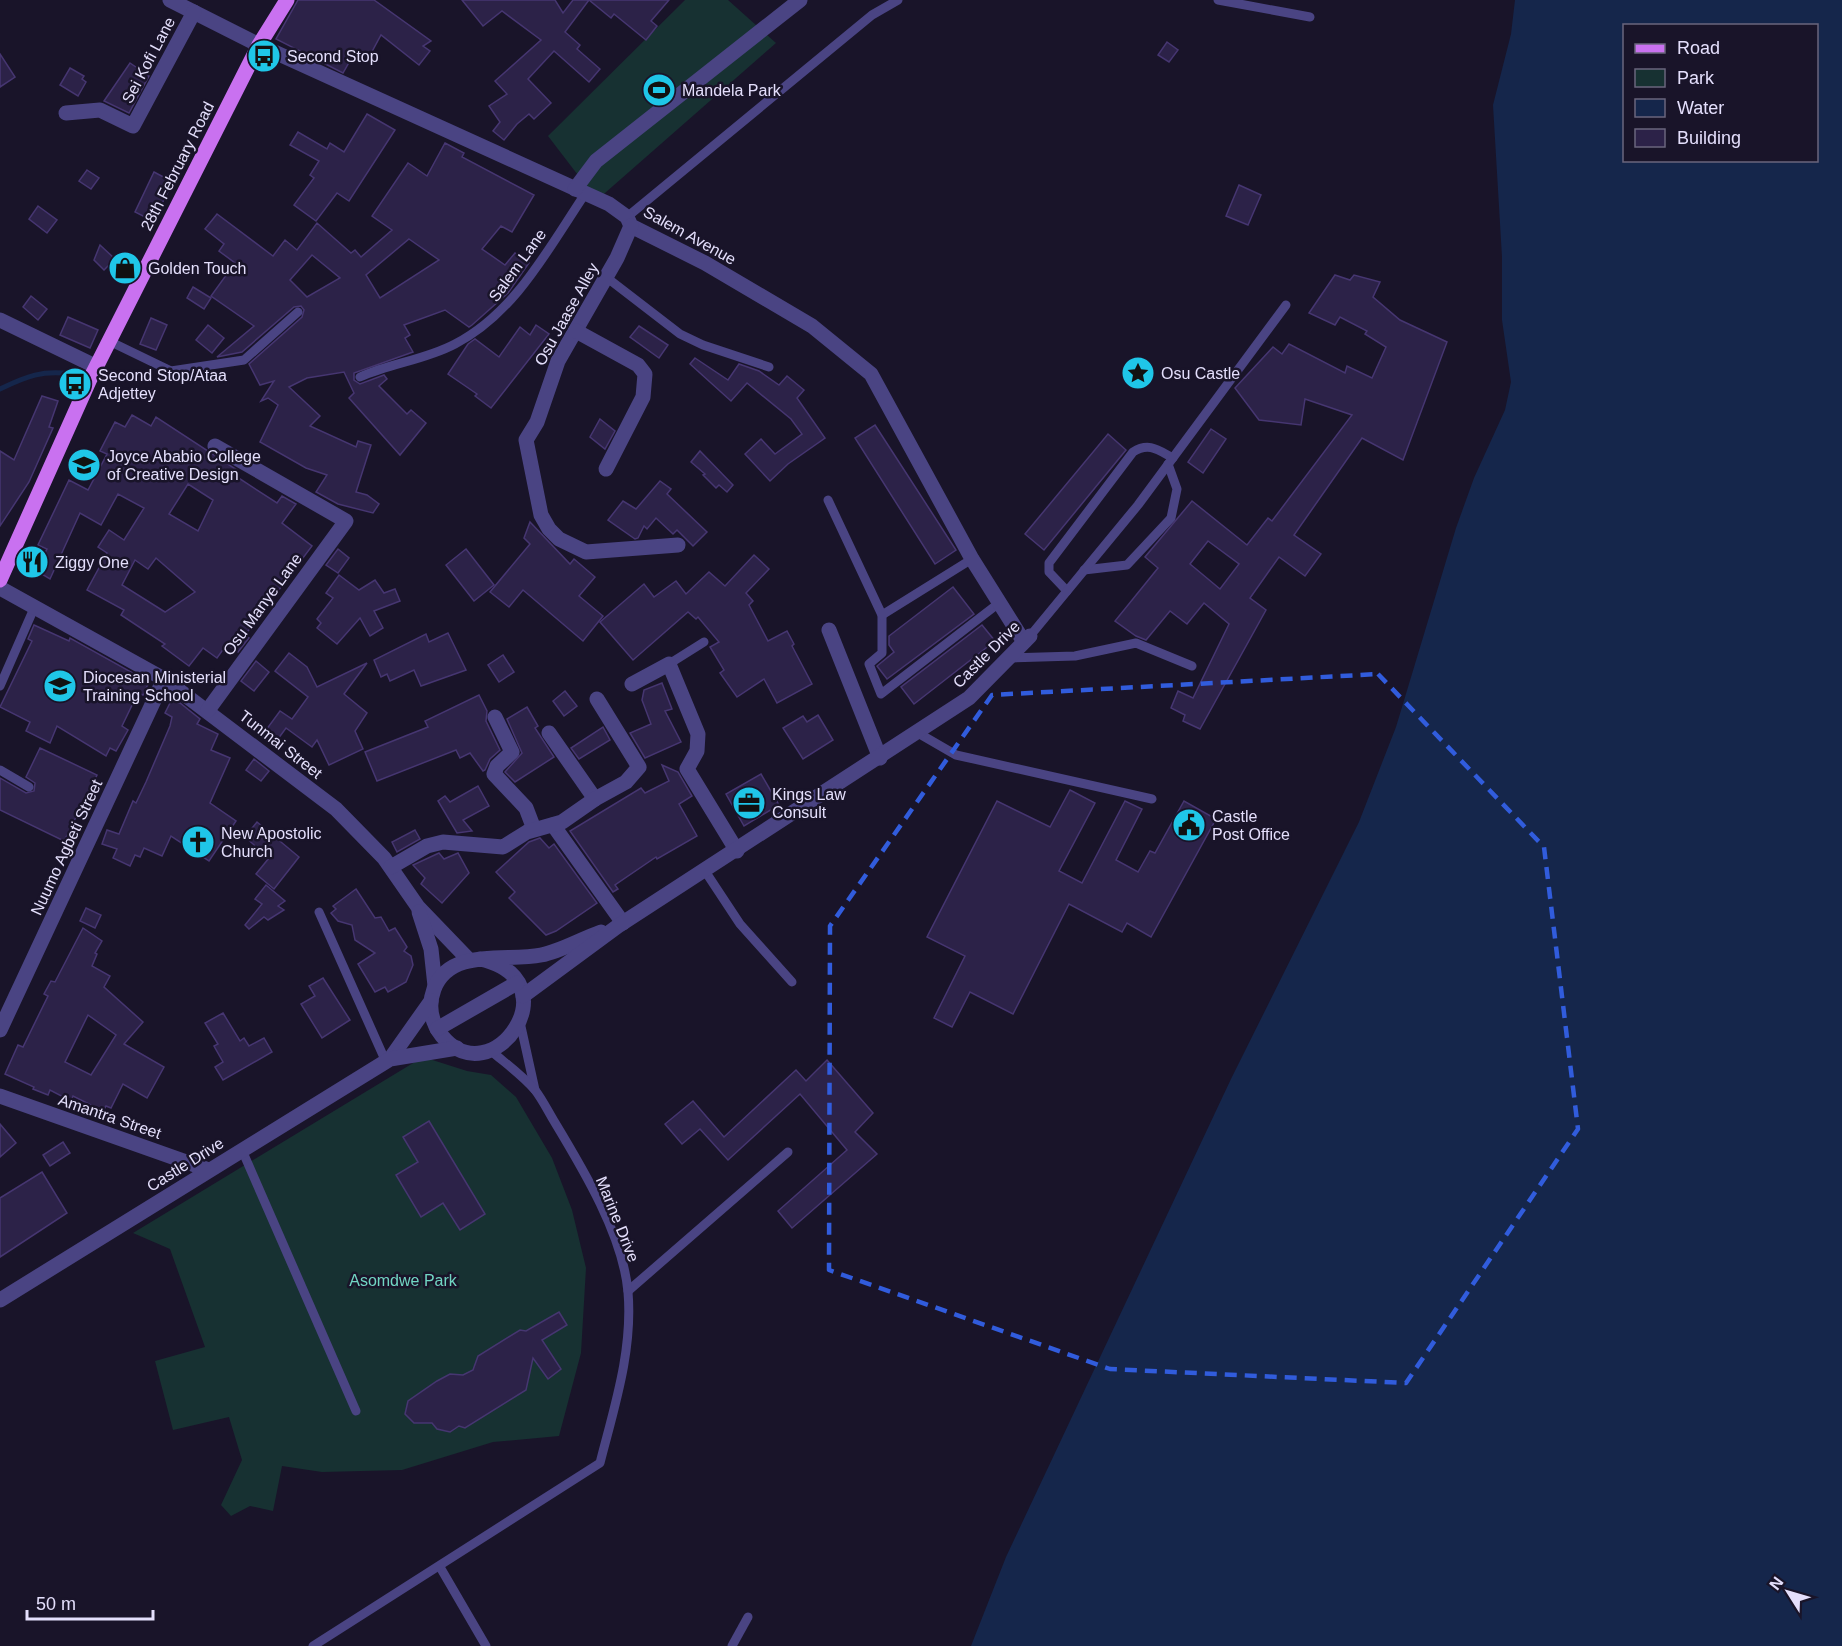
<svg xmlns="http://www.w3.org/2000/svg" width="1842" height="1646" viewBox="0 0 1842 1646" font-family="Helvetica,sans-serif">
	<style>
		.green { fill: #173132 }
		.water { fill: #15264b; fill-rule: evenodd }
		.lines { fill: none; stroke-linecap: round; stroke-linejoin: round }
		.stream { stroke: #15264b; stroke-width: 5 }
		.building { fill: #2c2248; stroke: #463671; stroke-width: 1.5; fill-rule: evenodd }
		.lane { stroke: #4a4483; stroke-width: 9 }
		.street { stroke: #4a4483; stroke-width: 15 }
		.primary { stroke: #c971f0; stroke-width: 15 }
		.marked { fill: none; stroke: #315cdc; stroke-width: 4.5; stroke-dasharray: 12 8; stroke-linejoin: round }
		.labels { text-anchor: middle; stroke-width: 5; stroke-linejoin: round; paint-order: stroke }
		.poi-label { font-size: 16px; fill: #e4dffc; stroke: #191429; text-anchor: start }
		.street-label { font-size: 16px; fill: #e4dffc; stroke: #191429 }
		.park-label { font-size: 16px; fill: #71d5c3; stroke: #191429 }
	</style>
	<rect width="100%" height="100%" fill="#191429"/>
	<g class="green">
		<polygon points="685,0 728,0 776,43 597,200 548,136"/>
		<polygon points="423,1057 467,1071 491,1075 516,1097 552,1158 572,1210 586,1268 581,1353 559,1436 493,1442 402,1470 322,1472 282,1466 273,1511 250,1506 231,1516 221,1505 242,1460 229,1417 173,1430 155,1361 205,1347 170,1249 133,1233"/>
	</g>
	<path class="water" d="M1515 0H1842V1646H971L1006 1557 1231 1079 1359 822 1396 727 1456 528 1474 478 1505 410 1511 382 1502 320V257L1493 105 1511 34ZM1624 26H1816V160H1624Z"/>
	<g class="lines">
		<path class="stream" d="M0 389C27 376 42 370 72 374"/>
	</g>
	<g class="building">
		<polygon points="298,0 374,0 431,41 423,46 430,51 419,65 381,35 368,59 355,52 343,73 276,39"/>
		<polygon points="462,0 555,0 563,13 573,0 589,0 565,32 580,45 577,49 600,69 589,82 554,51 528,79 551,103 534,119 529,114 517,124 504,140 493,131 500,122 489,106 507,94 495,81 541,40 502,11 483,26"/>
		<polygon points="589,0 669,0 651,21 657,26 646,40 614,14 611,18"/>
		<polygon points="1167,42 1178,50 1169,62 1158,55"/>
		<polygon points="0,54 15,77 0,87"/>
		<polygon points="130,63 149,76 129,113 104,101"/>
		<polygon points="70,68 84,76 82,79 86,82 78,96 60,85"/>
		<polygon points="367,114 395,130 349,201 337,193 316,221 294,205 314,178 310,175 319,161 290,145 298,132 327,149 330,143 344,152"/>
		<path d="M445 143 464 153 462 157 534 195 512 232 501 226 482 249 505 265 515 253 529 263 508 293 472 325 469 327 445 310 404 325 410 335 405 338 413 352 354 373V380L360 384 384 375 387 379 379 386 407 414 411 410 426 423 400 455 349 398 354 393 344 372 307 378 289 387 320 416 310 426 356 447 358 441 371 445 356 492 367 495 379 504 373 513 338 504 316 492 327 475 306 468 260 442 278 405 268 398 261 401 274 381 260 385 249 364 302 317 304 310 301 306 294 307 242 352 217 357 254 326 211 296 235 263 219 251 224 244 205 229 217 214 273 256 285 240 297 250 317 223 351 253 355 250 361 257 392 230 372 216 408 163 427 176ZM409 239 439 260 380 298 366 275ZM312 255 340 278 307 297 290 280Z"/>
		<polygon points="87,170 99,178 91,189 79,181"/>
		<polygon points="154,172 173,182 153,221 135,212"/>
		<polygon points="1239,185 1261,195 1248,225 1226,216"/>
		<polygon points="38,206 57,220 47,233 29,219"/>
		<polygon points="100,245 115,259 104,270 94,260"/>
		<path d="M1335 275 1350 280 1354 275 1380 282 1373 297 1400 320 1447 342 1403 460 1362 438 1294 535 1321 554 1305 576 1279 557 1250 598 1266 610 1200 729 1183 721 1185 715 1171 708 1178 691 1193 698 1229 624 1204 603 1187 624 1170 611 1146 640 1136 636 1115 621 1158 568 1145 557 1192 501 1247 545 1268 518 1272 521 1352 415 1305 399 1301 425 1259 420 1235 388 1273 347 1282 354 1289 344 1345 373 1347 366 1372 378 1386 347 1365 334 1367 331 1340 317 1335 325 1309 313ZM1208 541 1239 564 1220 589 1190 564Z"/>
		<polygon points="193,287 211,298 204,309 187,298"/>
		<polygon points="31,296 47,309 38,320 23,307"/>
		<polygon points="68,317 98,330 90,348 60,335"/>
		<polygon points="151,318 167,325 156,350 140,344"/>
		<polygon points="208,325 224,338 212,353 196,340"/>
		<polygon points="536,325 549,334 491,408 475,396 477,394 448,374 468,344 475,339 499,357 520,327 530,335"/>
		<polygon points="639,326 668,345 659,358 630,337"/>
		<polygon points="695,358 728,380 739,364 759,371 779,385 787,376 804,390 797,398 825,438 788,464 770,481 745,454 761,439 775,454 802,434 791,419 747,383 731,401 690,364"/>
		<polygon points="42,396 58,401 49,427 53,428 29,482 0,526 0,451 14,460"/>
		<path d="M132 415 151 426 156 417 237 470 234 475 277 503 282 496 296 504 282 523 312 546 245 635 249 638 238 652 227 644 217 658 203 648 189 666 162 646 165 644 121 615 124 610 87 590 107 553 98 547 109 530 124 540 144 508 118 494 101 525 80 513 50 579 35 570 47 549 38 545 69 480 88 490 107 454 100 451 115 422 125 427ZM188 484 213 500 198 531 169 514ZM156 558 195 592 165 612 122 585 135 560 148 569Z"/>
		<polygon points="600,419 615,431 605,449 590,437"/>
		<polygon points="875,425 956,550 935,564 855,438"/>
		<polygon points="1211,429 1226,439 1203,473 1188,462"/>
		<polygon points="1108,434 1126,450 1044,550 1025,534"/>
		<polygon points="700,451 733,485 727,492 719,485 716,488 703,475 705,474 691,462"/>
		<polygon points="660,481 671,489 667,494 707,532 693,546 677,530 673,534 656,518 647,529 644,526 638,538 635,539 608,520 623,501 636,509"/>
		<polygon points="530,522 570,564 574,559 595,577 579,596 603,616 583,641 523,590 509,607 490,592 530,544 524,538"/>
		<polygon points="338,549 349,558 338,573 326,565"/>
		<polygon points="466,549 494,585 474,601 446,565"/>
		<polygon points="754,555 769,569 746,593 753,601 749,605 768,641 787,631 794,644 792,646 812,684 777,703 764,679 737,697 720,673 724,670 710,647 719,642 698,617 696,619 688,612 633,660 600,622 644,584 654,597 676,581 686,594 709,572 725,586"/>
		<polygon points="339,575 359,590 375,580 384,593 395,589 400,601 374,611 383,628 370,636 360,618 337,644 317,628 321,623 317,619 333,598 326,593"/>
		<polygon points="953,587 974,614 887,679 877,666 894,652 889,645 889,636"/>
		<polygon points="34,625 69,641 70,638 149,682 143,695 138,693 122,726 128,730 116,751 110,748 106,756 57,726 50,743 26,731 30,722 0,707 32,641 28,639"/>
		<polygon points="982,625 995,641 914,704 901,687"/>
		<polygon points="448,633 466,670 421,686 414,670 390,681 387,674 381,677 374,660 426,634 429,642"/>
		<polygon points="289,653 307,667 317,687 367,663 344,694 367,713 355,731 363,749 329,765 317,740 312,747 286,728 278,739 266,730 280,711 292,719 308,697 275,671"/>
		<polygon points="503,655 514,672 499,682 488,665"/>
		<polygon points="256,661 269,672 254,691 241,681"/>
		<polygon points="662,683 672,709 665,711 681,742 645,758 630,733 651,724 642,700 644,690"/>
		<polygon points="565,691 577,706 564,716 553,701"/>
		<polygon points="479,695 487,711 486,721 500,750 490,759 485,770 483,771 470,753 460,758 456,750 377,781 365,752 428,727 425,721"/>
		<polygon points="171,701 180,703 200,719 197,724 218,734 211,750 230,758 210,803 236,821 209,861 171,836 162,856 144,848 140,857 135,855 130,866 113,858 117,849 102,844 107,830 119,834 133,801 136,803 146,782 170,726 172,717 165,713"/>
		<polygon points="527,707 538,726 535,728 554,757 515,782 505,772 522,753 507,719"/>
		<polygon points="818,715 833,740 803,759 783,728 803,716 807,722"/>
		<polygon points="603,727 610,740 579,759 571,748"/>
		<polygon points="40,748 97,775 64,841 0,810 0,778 26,793 34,791 35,783 26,777"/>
		<polygon points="254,759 269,771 261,781 246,770"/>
		<polygon points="662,765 678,772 692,796 679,804 697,836 657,859 656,857 615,885 618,889 613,892 570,831 641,788 645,793 669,781"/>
		<polygon points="761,774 779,805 744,826 726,794"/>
		<polygon points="478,786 489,806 463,820 472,831 457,833 438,801 445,796 450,802"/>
		<polygon points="1070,790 1095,803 1059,871 1082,883 1125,801 1142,809 1116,860 1138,872 1150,851 1155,853 1184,801 1216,819 1151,937 1127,923 1122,932 1069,904 1013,1014 970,992 952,1027 934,1018 965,956 927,937 997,801 1050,827"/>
		<polygon points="257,822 299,857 274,889 256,874 269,858 245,837"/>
		<polygon points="415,830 420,839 397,852 392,842"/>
		<polygon points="540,838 549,848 554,844 597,903 556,931 546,935 509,898 515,892 496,872 529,842"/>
		<polygon points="439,853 444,859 458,853 469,873 442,903 421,884 425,878 413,865"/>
		<polygon points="266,885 285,901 278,906 284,910 268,920 264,917 249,929 245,925 262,904 255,899"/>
		<polygon points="356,889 375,918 381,917 389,931 395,928 407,947 404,951 411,956 413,965 406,982 388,992 385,987 375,992 358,964 375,953 355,940 352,925 338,921 331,913 336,909 333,906"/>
		<polygon points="86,908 101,915 95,928 80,921"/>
		<path d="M83 928 102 941 95 953 97 954 92 966 110 976 104 987 143 1022 124 1044 164 1067 147 1098 123 1084 111 1108 106 1106 103 1111 73 1096 71 1101 50 1090 48 1095 33 1089 34 1087 5 1074 18 1045 23 1047 48 996 44 994 51 981 55 982ZM88 1015 116 1035 91 1075 65 1062Z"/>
		<polygon points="323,978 350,1020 322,1038 301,1004 315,996 309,986"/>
		<polygon points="223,1013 240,1041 244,1038 249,1046 264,1038 272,1052 223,1080 215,1067 223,1062 214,1046 218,1044 205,1023"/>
		<polygon points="827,1060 873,1113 855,1132 877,1154 792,1228 778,1211 847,1150 800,1094 728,1160 700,1129 682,1144 665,1124 693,1101 724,1137 796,1070 806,1081"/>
		<polygon points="429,1121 485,1214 460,1230 443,1203 421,1217 396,1175 418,1162 403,1137"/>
		<polygon points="0,1124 16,1143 0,1157"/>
		<polygon points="63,1142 70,1153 50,1166 43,1155"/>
		<polygon points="42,1172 67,1213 0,1257 0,1198"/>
		<polygon points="559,1312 567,1325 542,1340 561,1369 548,1379 533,1358 526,1390 465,1428 459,1426 450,1432 437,1429 432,1423 414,1423 405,1414 408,1401 437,1381 450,1374 463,1375 473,1370 478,1356 520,1330 526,1331"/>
	</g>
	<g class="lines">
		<g class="lane">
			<polyline points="1218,0 1310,17"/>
			<polyline points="627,217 872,15 898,0"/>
			<polyline points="606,277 680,334 703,345 769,367"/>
			<polyline points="109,341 171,371 244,360 298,312"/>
			<path d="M360 377C391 363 425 360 455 344 515 313 548 249 585 194"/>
			<polyline points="828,500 882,615 882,653 869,664 881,694 999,603"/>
			<polyline points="1084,570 1127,565 1171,518 1177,489 1168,464"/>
			<path d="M1067 591 1049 572V563L1133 452C1149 442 1158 450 1173 458"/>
			<polyline points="882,615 972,559"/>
			<polyline points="1030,636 1138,505 1286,305"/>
			<polyline points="1011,658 1075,656 1136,643 1192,666"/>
			<polyline points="669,664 704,642"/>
			<polyline points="0,686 35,606"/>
			<polyline points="918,733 956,755 1152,799"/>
			<polyline points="0,770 29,787"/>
			<polyline points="705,871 740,924 792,982"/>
			<polyline points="319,912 386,1062"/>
			<polyline points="520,1022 535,1090"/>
			<polyline points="242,1150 356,1411"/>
			<polyline points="628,1291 788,1152"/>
			<polyline points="440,1567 486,1646"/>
			<path d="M313 1646 600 1463C614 1408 633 1351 628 1292 623 1235 583 1169 554 1121 548 1111 542 1099 535 1090 522 1075 505 1063 490 1050"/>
			<polyline points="732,1646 748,1617"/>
		</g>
		<g class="street">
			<polyline points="170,0 259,45 609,204 627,217 631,226 705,263 812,326 871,374 972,559 1024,642"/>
			<polyline points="66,113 100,110 133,126 194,12"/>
			<polyline points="575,189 596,161 800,0"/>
			<polyline points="631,226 617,258 558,361 537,422 526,440 541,515 549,529 559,539 586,552 678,545"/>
			<polyline points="0,320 97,367"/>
			<polyline points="576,331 638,365 645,374 643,397 606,469"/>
			<polyline points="0,588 164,679 336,809 384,858 418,907 469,960"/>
			<polyline points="829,630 880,758"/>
			<polyline points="632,684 669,664 698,734 697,751 687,769 737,851"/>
			<polyline points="208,710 346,521 215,446"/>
			<polyline points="495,717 512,752 497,766 494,774 526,808 534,829"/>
			<polyline points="549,733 595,799"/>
			<polyline points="553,825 623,923"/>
			<polyline points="391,867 427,846 443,842 503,847 527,832 562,822 595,799 626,782 639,767 597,699"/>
			<polyline points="419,912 431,949 435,986"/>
			<path d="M480 959C575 980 492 1097 442 1036 431 1022 428 1005 434 989 450 947 507 962 541 955 561 951 581 939 601 932"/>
			<polyline points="523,996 618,926 969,698 1030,636"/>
			<polyline points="437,1029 517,983"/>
			<polyline points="0,1030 164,679"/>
			<polyline points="390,1059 431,1001"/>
			<polyline points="0,1096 209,1170"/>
			<polyline points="0,1300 390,1059 457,1048"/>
		</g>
		<polyline class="primary" points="0,580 90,379 259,45 287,0"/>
	</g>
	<path class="marked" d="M1378 674 1544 847 1578 1129 1406 1383 1110 1369 829 1270 830 926 992 695Z"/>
	<defs>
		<g id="bus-disc" transform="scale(1.725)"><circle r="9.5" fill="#1fc6e8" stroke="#191429"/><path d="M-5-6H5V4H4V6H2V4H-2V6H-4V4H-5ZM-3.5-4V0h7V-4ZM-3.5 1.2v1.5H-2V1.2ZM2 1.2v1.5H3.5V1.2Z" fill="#111"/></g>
		<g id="stadium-disc" transform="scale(1.725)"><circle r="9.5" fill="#1fc6e8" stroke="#191429"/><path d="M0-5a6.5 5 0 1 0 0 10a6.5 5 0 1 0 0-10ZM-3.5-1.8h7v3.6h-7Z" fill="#111"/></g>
		<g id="shop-disc" transform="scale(1.725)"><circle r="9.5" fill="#1fc6e8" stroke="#191429"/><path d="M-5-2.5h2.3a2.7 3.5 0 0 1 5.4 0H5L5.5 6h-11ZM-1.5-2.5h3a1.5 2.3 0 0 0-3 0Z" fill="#111"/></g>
		<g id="sight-disc" transform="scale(1.725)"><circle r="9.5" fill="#1fc6e8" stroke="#191429"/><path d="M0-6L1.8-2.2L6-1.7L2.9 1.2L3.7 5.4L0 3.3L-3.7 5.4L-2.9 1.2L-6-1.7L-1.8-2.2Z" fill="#111"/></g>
		<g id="school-disc" transform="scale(1.725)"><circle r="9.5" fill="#1fc6e8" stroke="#191429"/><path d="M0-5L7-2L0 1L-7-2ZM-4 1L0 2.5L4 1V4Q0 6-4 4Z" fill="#111"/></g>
		<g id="restaurant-disc" transform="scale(1.725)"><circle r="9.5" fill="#1fc6e8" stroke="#191429"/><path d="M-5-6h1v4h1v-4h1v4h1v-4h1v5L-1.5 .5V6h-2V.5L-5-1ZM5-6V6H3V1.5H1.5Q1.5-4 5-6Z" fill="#111"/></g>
		<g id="office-disc" transform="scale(1.725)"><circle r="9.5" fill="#1fc6e8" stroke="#191429"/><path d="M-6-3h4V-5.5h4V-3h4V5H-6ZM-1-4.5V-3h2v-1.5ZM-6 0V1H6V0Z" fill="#111"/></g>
		<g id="civic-disc" transform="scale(1.725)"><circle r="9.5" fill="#1fc6e8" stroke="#191429"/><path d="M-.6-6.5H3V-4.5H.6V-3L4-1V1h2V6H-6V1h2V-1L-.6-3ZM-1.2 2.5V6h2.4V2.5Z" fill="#111"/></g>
		<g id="church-disc" transform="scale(1.725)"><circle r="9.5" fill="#1fc6e8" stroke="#191429"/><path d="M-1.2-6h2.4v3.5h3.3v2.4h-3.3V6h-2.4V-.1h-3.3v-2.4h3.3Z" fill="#111"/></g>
	</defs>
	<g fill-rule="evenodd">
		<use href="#bus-disc" x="264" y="56"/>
		<use href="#stadium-disc" x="659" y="90"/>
		<use href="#shop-disc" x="125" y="268"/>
		<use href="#sight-disc" x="1138" y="373"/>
		<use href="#bus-disc" x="75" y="384"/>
		<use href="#school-disc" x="84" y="465"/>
		<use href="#restaurant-disc" x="32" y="562"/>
		<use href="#school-disc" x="60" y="686"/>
		<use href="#office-disc" x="749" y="803"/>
		<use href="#civic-disc" x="1189" y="825"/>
		<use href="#church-disc" x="198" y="842"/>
	</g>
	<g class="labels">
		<g class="poi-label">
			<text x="287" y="62">Second Stop</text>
			<text x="682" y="96">Mandela Park</text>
			<text x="148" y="274">Golden Touch</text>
			<text x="1161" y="379">Osu Castle</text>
			<text x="98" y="381">Second Stop/Ataa<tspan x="98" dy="18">Adjettey</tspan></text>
			<text x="107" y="462">Joyce Ababio College<tspan x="107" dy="18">of Creative Design</tspan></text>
			<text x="55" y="568">Ziggy One</text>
			<text x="83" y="683">Diocesan Ministerial<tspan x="83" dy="18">Training School</tspan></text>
			<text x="772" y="800">Kings Law<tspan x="772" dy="18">Consult</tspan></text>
			<text x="1212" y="822">Castle<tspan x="1212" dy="18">Post Office</tspan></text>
			<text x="221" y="839">New Apostolic<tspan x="221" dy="18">Church</tspan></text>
		</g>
		<g class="street-label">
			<text transform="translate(148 60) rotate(-62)" y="6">Sei Kofi Lane</text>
			<text transform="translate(177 166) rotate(-63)" y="6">28th February Road</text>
			<text transform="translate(690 235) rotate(29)" y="6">Salem Avenue</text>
			<text transform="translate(517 265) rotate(-54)" y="6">Salem Lane</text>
			<text transform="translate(566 314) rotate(-61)" y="6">Osu Jaase Alley</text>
			<text transform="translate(262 604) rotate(-54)" y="6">Osu Manye Lane</text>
			<text transform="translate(986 654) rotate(-45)" y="6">Castle Drive</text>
			<text transform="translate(281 744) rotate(38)" y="6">Tunmai Street</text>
			<text transform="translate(66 847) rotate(-65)" y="6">Nuumo Agbeti Street</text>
			<text transform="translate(110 1116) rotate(19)" y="6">Amantra Street</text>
			<text transform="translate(185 1164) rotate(-32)" y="6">Castle Drive</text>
			<text transform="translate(618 1219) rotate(68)" y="6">Marine Drive</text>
		</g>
		<g class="park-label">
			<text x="403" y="1286">Asomdwe Park</text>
		</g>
	</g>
	<rect x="1623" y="24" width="195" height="138" fill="#191429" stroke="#6a657d" stroke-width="1.5"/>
	<rect x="1635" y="44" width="30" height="9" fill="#c971f0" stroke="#6a657d" stroke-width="1.5"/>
	<text x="1677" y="54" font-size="18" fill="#e4dffc">Road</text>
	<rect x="1635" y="69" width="30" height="18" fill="#173132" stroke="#6a657d" stroke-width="1.5"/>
	<text x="1677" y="84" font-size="18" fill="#e4dffc">Park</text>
	<rect x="1635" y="99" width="30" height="18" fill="#15264b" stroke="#6a657d" stroke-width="1.5"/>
	<text x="1677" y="114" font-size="18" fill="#e4dffc">Water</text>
	<rect x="1635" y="129" width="30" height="18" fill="#2c2248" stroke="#6a657d" stroke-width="1.5"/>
	<text x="1677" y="144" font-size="18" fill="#e4dffc">Building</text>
	<g transform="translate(1788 1592) rotate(307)" stroke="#191429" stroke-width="4.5" paint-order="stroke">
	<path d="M0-4.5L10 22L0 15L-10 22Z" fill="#e4dffc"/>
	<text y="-9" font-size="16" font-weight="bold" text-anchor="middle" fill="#e4dffc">N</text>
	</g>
	<path d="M27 1610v9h126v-9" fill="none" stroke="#e4dffc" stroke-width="3"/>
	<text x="36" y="1610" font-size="18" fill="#e4dffc" stroke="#191429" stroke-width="4.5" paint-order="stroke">50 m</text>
</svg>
